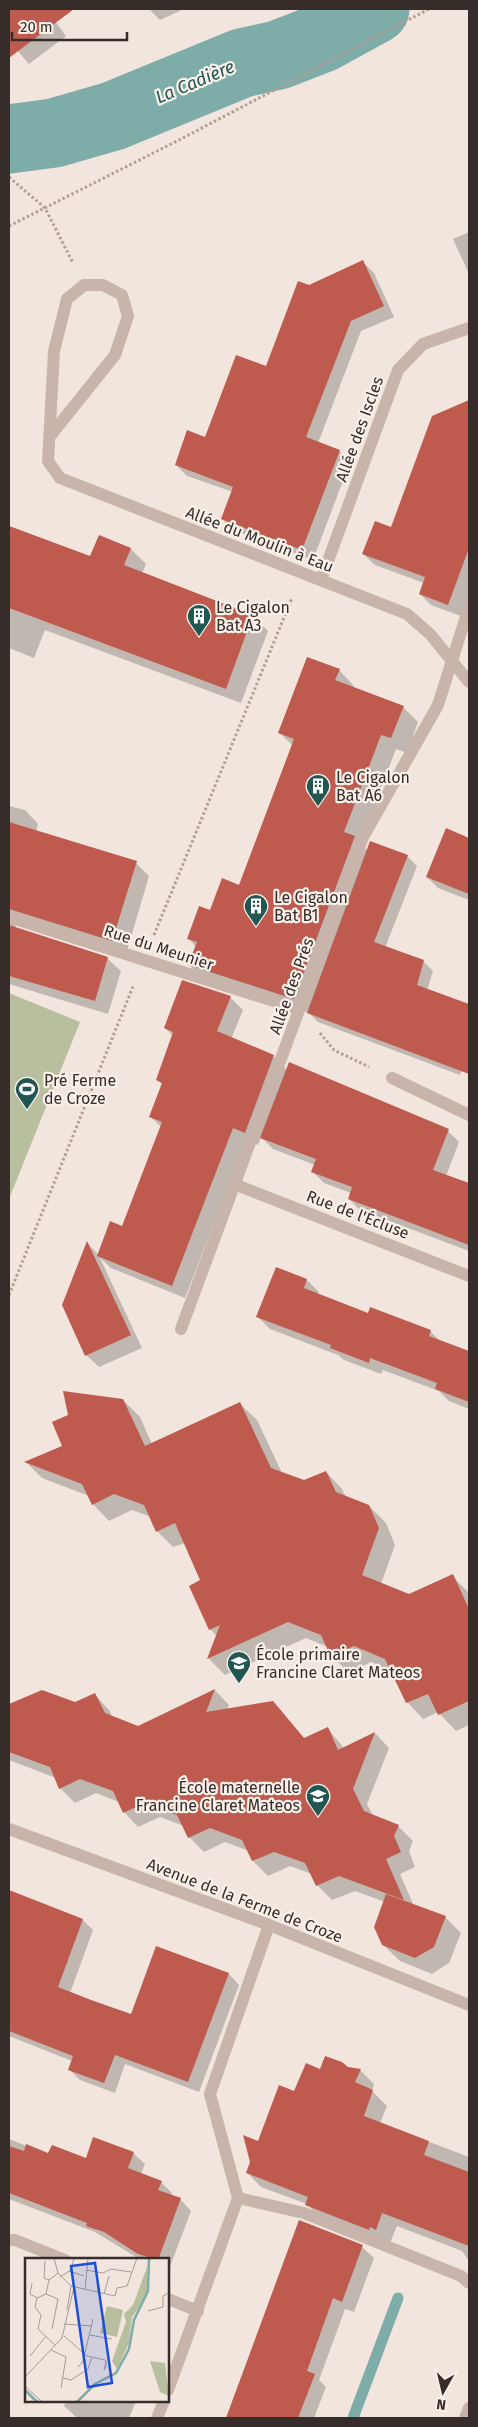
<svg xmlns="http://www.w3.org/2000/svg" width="478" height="2427" viewBox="0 0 478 2427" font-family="'Fira Sans',sans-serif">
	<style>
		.green { fill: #b8bf9e }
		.shadow { fill: #0003 }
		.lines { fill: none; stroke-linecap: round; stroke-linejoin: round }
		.stream { stroke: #7eaca9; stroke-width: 11 }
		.river { stroke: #7eaca9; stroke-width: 69 }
		.building { fill: #bf5b4e }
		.path { stroke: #b49e94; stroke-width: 3; stroke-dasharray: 2.5 2.5; stroke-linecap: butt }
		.minor { stroke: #c8b4aa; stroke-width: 12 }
		.labels { text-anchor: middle; stroke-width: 4.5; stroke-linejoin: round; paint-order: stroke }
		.street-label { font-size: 16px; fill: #362c29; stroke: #f9f0ea }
		.poi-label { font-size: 16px; fill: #362c29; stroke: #f9f0ea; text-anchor: start }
		.water-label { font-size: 18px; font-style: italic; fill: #215653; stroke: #f9f0ea }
		.inset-river { fill: none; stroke: #7eaca9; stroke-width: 2.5 }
		.inset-road { fill: none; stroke: #a69b96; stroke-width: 1 }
		.view { fill: #1d4ed8; fill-opacity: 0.15; stroke: #1d4ed8; stroke-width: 2.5 }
		.inset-edge { fill: none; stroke: #362c29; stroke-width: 2.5 }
	</style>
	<rect width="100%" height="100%" fill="#f1e5de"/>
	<polygon class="green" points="9,993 80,1022 9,1199"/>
	<g class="shadow">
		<polygon points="9,9 46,9 66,36 29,64 9,41"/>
		<polygon points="149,9 184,9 160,20"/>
		<polygon points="469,232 469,274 453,239"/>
		<polygon points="363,262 374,273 394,317 361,331 318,443 339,451 350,462 313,560 233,530 222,519 233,492 187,476 176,465 206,438 266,368 309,286"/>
		<polygon points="469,401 469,619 431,605 420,594 424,583 375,565 363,554 391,529 433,417"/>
		<polygon points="9,526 91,557 99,536 131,549 146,564 142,573 253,616 268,631 241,703 45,630 34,658 9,648"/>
		<polygon points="339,670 354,686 353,688 403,707 418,722 407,753 396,749 360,843 368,851 407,856 417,866 385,948 423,961 433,971 427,991 469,1006 469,1051 460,1075 318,1022 309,1013 205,980 189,965 196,947 188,938 211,912 240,886 293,746 280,733"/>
		<polygon points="9,806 25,810 38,824 36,832 136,863 149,876 126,954 16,925 15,929 107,958 121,971 108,1014 9,984"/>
		<polygon points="447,830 469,839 469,900 438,888 427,877"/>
		<polygon points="230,997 243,1010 231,1039 273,1056 287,1070 448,1131 459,1142 446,1176 469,1185 469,1251 360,1210 349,1199 351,1193 324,1183 313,1172 315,1165 273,1149 261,1137 258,1145 246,1140 185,1298 111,1268 100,1258 142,1348 99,1367 86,1355 87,1243 99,1255 123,1227 161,1127 151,1117 163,1085 157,1079 173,1036 165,1028"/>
		<polygon points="277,1268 307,1280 319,1292 318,1295 368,1314 430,1331 441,1342 469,1352 469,1409 449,1401 439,1391 383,1370 381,1374 344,1360 338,1355 270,1329 258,1317"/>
		<polygon points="123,1400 140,1417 152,1444 240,1404 257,1420 282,1473 304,1482 326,1472 342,1489 346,1497 369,1506 386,1523 395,1545 381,1584 409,1595 452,1576 469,1593 469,1725 456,1731 438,1712 423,1719 407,1702 392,1671 371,1662 349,1673 332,1656 328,1647 306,1638 225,1675 209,1659 217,1636 210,1629 202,1581 185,1543 173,1547 157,1531 151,1517 132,1510 109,1521 93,1504 89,1496 42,1478 26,1462 64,1447"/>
		<polygon points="215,1690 229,1705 227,1710 273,1702 286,1716 284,1716 308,1744 328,1729 344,1748 375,1733 389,1748 367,1804 373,1816 398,1826 413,1841 409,1851 415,1867 400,1874 414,1906 445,1917 461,1933 449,1963 432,1974 400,1961 383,1945 385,1902 355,1891 332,1900 317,1885 312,1874 290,1866 268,1876 253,1861 249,1851 225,1842 204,1852 189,1837 184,1826 160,1817 138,1827 124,1812 119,1802 96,1793 75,1803 60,1788 56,1778 9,1760 9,1706 42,1691 75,1703 95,1695 109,1710 113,1718 138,1728"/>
		<polygon points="10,1892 83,1920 93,1930 70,1993 132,2015 157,1947 229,1974 239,1985 199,2092 125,2064 115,2093 80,2080 69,2069 72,2061 9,2036"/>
		<polygon points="347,2068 360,2070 374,2084 372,2091 387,2106 380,2123 469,2157 469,2261 462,2251 397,2226 390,2243 321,2219 307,2204 261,2187 247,2172 258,2143 295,2092 321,2070"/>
		<polygon points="9,2139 49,2155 86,2160 133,2153 145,2164 141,2174 161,2182 172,2193 171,2196 180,2199 191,2211 168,2272 168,2260 141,2260 95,2232 9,2199"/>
		<polygon points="300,2222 362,2247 374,2258 354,2312 345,2309 319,2380 326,2387 314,2418 226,2418"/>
		<polygon points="66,2401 136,2401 129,2418 77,2418 64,2406"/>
	</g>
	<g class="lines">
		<polyline class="stream" points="353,2418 398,2298"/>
		<polyline class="river" points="9,139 54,133 113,116 242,63 278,55 322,38 375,9"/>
	</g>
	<g class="building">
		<polygon points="9,9 74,9 9,58"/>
		<polygon points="363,260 384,306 351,321 306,437 340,450 302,550 221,519 233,487 175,465 187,430 205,437 236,355 266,366 298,281 309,285"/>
		<polygon points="469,400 469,548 448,605 419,594 425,577 362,554 375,521 391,527 432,416"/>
		<polygon points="9,526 90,556 99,535 131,548 124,565 253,615 226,689 9,608"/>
		<polygon points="307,657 340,669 335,680 404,706 391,738 381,735 344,832 355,836 294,999 188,965 197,942 187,939 199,906 210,910 222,878 239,885 294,739 278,733"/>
		<polygon points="9,822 137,861 112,941 9,909"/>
		<polygon points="446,828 469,838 469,894 426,877"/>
		<polygon points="370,841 408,855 374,942 424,960 417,985 469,1004 469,1074 307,1013"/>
		<polygon points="9,925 108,957 95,1001 9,976"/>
		<polygon points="182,980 231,996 217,1031 274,1055 245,1133 233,1128 172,1286 97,1256 110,1221 122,1226 162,1122 149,1117 162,1083 156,1080 173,1032 164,1028"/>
		<polygon points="289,1062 449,1129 433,1170 469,1183 469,1245 348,1199 352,1187 311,1172 316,1159 260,1138"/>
		<polygon points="87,1241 131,1335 85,1356 62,1305"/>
		<polygon points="276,1267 307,1279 304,1288 368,1313 370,1307 386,1313 431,1330 429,1336 469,1351 469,1402 435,1389 437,1383 370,1358 369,1363 330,1348 331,1345 256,1317"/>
		<polygon points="63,1391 123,1399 145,1446 240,1402 271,1468 304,1480 326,1471 336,1492 369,1505 379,1528 362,1575 409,1594 453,1574 469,1609 469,1701 438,1715 428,1694 406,1703 385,1659 354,1646 331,1657 321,1635 288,1622 207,1659 220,1625 209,1630 189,1586 200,1580 175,1523 156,1532 144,1505 114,1494 92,1505 82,1484 24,1462 62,1446 52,1422 68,1415"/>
		<polygon points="215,1689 206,1712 273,1701 304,1738 328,1727 338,1750 375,1732 353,1789 364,1811 399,1825 394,1836 401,1852 386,1859 404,1900 339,1876 316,1886 305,1863 274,1852 252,1861 242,1840 210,1828 188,1838 177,1815 145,1803 123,1813 113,1791 80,1779 59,1789 50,1767 9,1752 9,1704 42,1690 75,1702 95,1693 105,1713 138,1726"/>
		<polygon points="9,1890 83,1919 58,1987 91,2000 131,2014 156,1946 229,1973 188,2082 115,2055 104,2083 68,2070 73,2056 9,2031"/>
		<polygon points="386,1894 446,1916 434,1947 415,1958 382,1945 374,1927"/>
		<polygon points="325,2056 342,2062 348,2067 361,2069 355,2082 373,2090 364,2116 429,2141 424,2155 469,2172 469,2246 382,2213 376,2230 370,2227 369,2230 305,2205 308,2197 246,2173 250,2162 243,2135 258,2141 279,2085 294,2091 306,2063 320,2069"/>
		<polygon points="93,2137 134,2152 128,2168 162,2181 158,2190 181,2198 158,2260 138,2254 104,2232 86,2226 87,2223 9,2193 9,2146 24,2151 26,2144 48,2153 52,2145 86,2158"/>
		<polygon points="299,2220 363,2245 342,2302 333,2298 307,2371 315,2374 298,2418 226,2418"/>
	</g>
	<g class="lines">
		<g class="path">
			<polyline points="9,177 45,208 73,263"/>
			<polyline points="9,226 177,141 429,9"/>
			<polyline points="154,935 292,598"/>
			<polyline points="320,1033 334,1050 369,1067"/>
			<polyline points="9,1295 134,984"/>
		</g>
		<g class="minor">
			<polyline points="51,435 115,355 128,316 122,295 103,285 84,285 67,299 54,351 48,461 60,478 407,614 430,634 469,682"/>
			<polyline points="321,580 398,370 423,344 469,328"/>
			<polyline points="9,917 299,1009"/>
			<polyline points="392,1078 469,1115"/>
			<polyline points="234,1184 469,1276"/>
			<polyline points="181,1329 363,837 438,705 469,607"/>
			<polyline points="9,1829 269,1925 469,2005"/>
			<polyline points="238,2198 304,2213 461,2276 469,2283"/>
			<polyline points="9,2240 15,2240 65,2260"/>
			<polyline points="168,2299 198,2311"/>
			<polyline points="168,2390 238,2198 210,2094 269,1925"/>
			<polyline points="157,2418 164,2401"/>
			<polyline points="465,2418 469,2408"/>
		</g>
	</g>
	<defs>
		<g id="building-pin" transform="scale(1.25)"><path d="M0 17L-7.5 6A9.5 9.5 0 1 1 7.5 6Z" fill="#215653" stroke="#f9f0ea"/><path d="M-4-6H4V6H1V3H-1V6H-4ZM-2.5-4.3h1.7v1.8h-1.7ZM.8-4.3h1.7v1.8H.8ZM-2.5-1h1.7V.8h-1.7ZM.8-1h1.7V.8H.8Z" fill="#fff"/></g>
		<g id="stadium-pin" transform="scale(1.25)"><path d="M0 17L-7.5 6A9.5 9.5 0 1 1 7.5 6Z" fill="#215653" stroke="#f9f0ea"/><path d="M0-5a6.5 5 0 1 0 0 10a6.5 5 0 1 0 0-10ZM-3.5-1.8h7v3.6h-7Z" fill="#fff"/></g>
		<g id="school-pin" transform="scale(1.25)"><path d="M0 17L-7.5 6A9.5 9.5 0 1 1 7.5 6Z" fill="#215653" stroke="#f9f0ea"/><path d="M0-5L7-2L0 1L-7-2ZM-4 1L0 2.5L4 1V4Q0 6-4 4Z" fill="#fff"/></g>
	</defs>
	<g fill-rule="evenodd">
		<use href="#building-pin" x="199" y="616"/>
		<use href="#building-pin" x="318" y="786"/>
		<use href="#building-pin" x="256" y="906"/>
		<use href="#stadium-pin" x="27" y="1089"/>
		<use href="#school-pin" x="239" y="1663"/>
		<use href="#school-pin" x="318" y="1796"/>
	</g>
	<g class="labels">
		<g class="street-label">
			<text transform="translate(359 429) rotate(-70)" y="6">Allée des Iscles</text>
			<text transform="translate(260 539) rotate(21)" y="6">Allée du Moulin à Eau</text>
			<text transform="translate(159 947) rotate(18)" y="6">Rue du Meunier</text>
			<text transform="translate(291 986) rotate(-70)" y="6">Allée des Prés</text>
			<text transform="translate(358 1214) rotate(21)" y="6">Rue de l'Écluse</text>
			<text transform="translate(245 1900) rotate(21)" y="6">Avenue de la Ferme de Croze</text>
		</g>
		<g class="poi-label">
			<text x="216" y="613">Le Cigalon<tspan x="216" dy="18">Bat A3</tspan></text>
			<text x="336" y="783">Le Cigalon<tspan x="336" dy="18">Bat A6</tspan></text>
			<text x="274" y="903">Le Cigalon<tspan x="274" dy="18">Bat B1</tspan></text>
			<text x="44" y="1086">Pré Ferme<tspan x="44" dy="18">de Croze</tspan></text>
			<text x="256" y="1660">École primaire<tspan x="256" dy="18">Francine Claret Mateos</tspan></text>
			<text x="300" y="1793" text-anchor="end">École maternelle<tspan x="300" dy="18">Francine Claret Mateos</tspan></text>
		</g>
		<g class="water-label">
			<text transform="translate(195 82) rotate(-23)" y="6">La Cadière</text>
		</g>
	</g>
	<g transform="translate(25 2258)">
		<rect width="144" height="144" fill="#f1e5de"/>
		<path d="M122 9V38L107 59 104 85 92 111 87 103 101 64 99 56 108 47ZM82 48 98 52 92 79 75 75ZM125 103 140 105 144 138 135 134Z" fill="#b8bf9e"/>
		<path class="inset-river" d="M0 132 12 144M52 144 70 126 91 115 104 91 109 62 123 33 124 0"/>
		<path class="inset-road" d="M29 0 33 15 46 28 90 38 92 30 102 28 112 0M20 3 19 20 24 22M61 12 78 15 86 11 106 14M44 13 59 18M35 19 46 12 49 0M7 25 5 36 12 40M60 32 63 0M21 36 33 41 27 71M79 36 84 18M42 52 46 28M123 53 138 49V38L144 35M39 66 67 68M65 77 87 81M39 78 62 98 80 102 81 103V108L79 112 81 104M30 87 13 71 16 57 10 49 12 40 21 36 24 22 33 15M26 92 41 99 36 130M5 98 21 78M53 109 58 103 68 61M0 119 37 80 49 29M38 120 46 122 63 111 67 99M0 128 17 144"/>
		<path class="view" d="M70 5 87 125 63 129 46 8Z"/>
		<rect width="144" height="144" class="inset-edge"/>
	</g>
	<rect width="478" height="2427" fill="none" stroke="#362c29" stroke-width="20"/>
	<g transform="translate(443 2392) rotate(188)" stroke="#f9f0ea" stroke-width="4" paint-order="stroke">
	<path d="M0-4L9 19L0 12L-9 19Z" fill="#362c29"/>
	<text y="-8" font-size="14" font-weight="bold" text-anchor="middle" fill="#362c29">N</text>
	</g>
	<path d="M12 32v8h115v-8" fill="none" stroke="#362c29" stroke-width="2.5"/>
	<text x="20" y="32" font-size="15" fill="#362c29" stroke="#f9f0ea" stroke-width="4" paint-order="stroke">20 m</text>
</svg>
